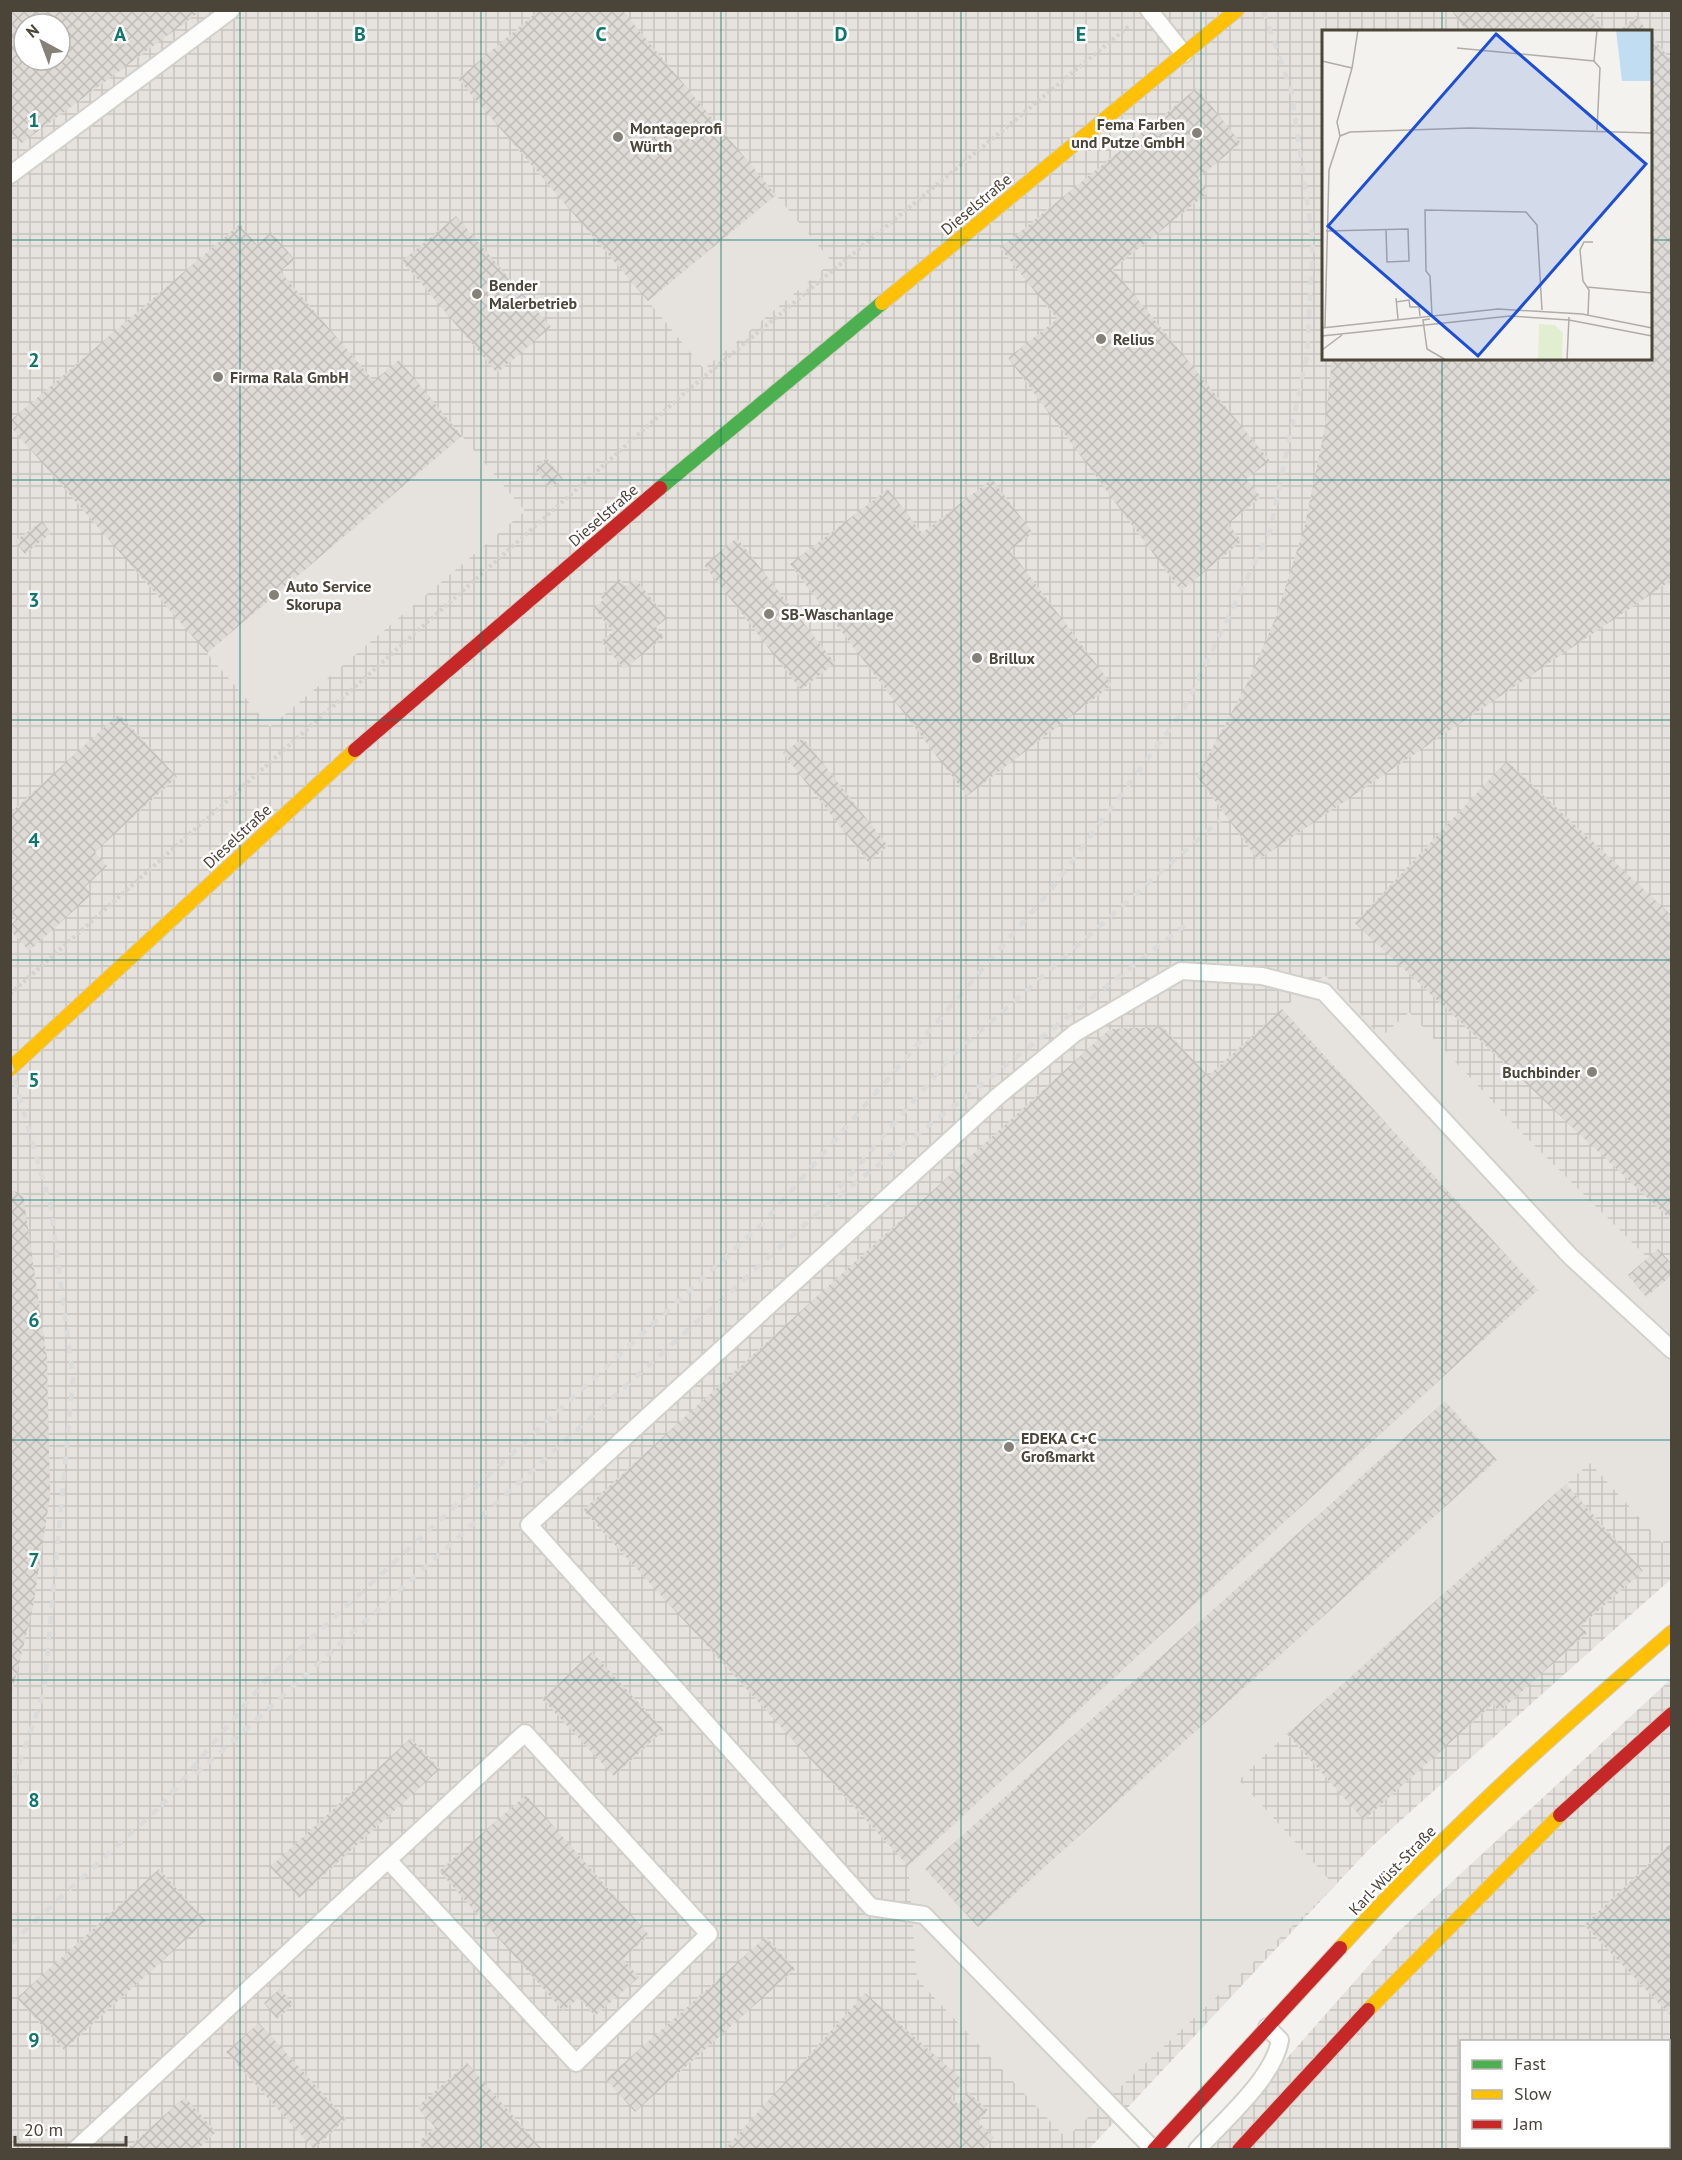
<svg xmlns="http://www.w3.org/2000/svg" width="1682" height="2160" viewBox="0 0 1682 2160" font-family="'PT Sans',sans-serif">
	<style>
		.industrial { fill: url(#industrial-grid); fill-rule: evenodd }
		.parking { fill: #e6e3df }
		.building { fill: url(#building-cross-hatch); fill-rule: evenodd }
		.lines { fill: none; stroke-linecap: round; stroke-linejoin: round }
		.lane-casing { stroke: #d2d0cb; stroke-width: 20 }
		.fast-casing { stroke: #d3cfc5; stroke-width: 16 }
		.slow-casing { stroke: #d3cfc5; stroke-width: 16 }
		.jam-casing { stroke: #d3cfc5; stroke-width: 16 }
		.path { stroke: #d3d2cc; stroke-width: 4; stroke-dasharray: 3 3; stroke-linecap: butt }
		.lane { stroke: #fdfdfc; stroke-width: 16 }
		.fast { stroke: #4caf50; stroke-width: 14 }
		.slow { stroke: #ffc107; stroke-width: 14 }
		.jam { stroke: #c62828; stroke-width: 14 }
		.rail { stroke: #dbdbda; stroke-width: 4.5; stroke-dasharray: 8 8; stroke-linecap: butt }
		.grid { fill: none; stroke: #0f766e; stroke-width: 1.5; stroke-opacity: 0.55 }
		.poi-dot { fill: #868178; stroke: #fff; stroke-width: 2 }
		.labels { text-anchor: middle; stroke-width: 5; stroke-linejoin: round; paint-order: stroke }
		.poi-label { font-size: 16px; font-weight: bold; fill: #4b4439; stroke: #fff; text-anchor: start }
		.street-label { font-size: 16px; fill: #4b4439; stroke: #fff }
		.inset-road { fill: none; stroke: #b0aca6; stroke-width: 1.5 }
		.view { fill: #1d4ed8; fill-opacity: 0.15; stroke: #1d4ed8; stroke-width: 3 }
		.inset-edge { fill: none; stroke: #4b4439; stroke-width: 3 }
		.grid-label { font-size: 20px; text-anchor: middle; font-weight: bold; fill: #0f766e; stroke: #fff; stroke-width: 5; stroke-linejoin: round; paint-order: stroke }
	</style>
	<defs>
		<pattern id="industrial-grid" width="8" height="8" patternUnits="userSpaceOnUse" patternTransform="scale(1.5)"><rect width="8" height="8" fill="#e6e2de"/><path d="M0 4h8M4 0v8" fill="none" stroke="#c7c3bf"/></pattern>
		<pattern id="building-cross-hatch" width="8" height="8" patternUnits="userSpaceOnUse" patternTransform="scale(1.5)"><rect width="8" height="8" fill="#dedbd6"/><path d="M0 0l8 8M0 8l8-8" fill="none" stroke="#c0bdb8"/></pattern>
	</defs>
	<rect width="100%" height="100%" fill="#f4f2ee"/>
	<g class="industrial">
		<path d="M11 11H1671V1579L1371 1847 1089 2149 11 2150ZM24 24H60V60H24ZM1324 32H1650V358H1324Z"/>
		<path d="M1671 1679V2149L1206 2150 1399 1931ZM1462 2042H1668V2146H1462Z"/>
	</g>
	<g class="parking">
		<polygon points="776,195 832,262 704,369 648,301"/>
		<polygon points="462,436 525,511 270,727 207,653"/>
		<polygon points="1325,975 1381,1037 1409,1012 1522,1133 1648,1258 1628,1276 1645,1296 1671,1275 1671,1535 1662,1543 1590,1463 1287,1734 1239,1780 1335,1886 1066,2138 917,1979 908,1866 1538,1290 1282,1009"/>
	</g>
	<g class="building">
		<path d="M10 10H202L22 143 10 133ZM24 24H60V60H24Z"/>
		<polygon points="539,10 622,10 776,195 648,301 458,79"/>
		<polygon points="1451,10 1591,10 1606,32 1467,32"/>
		<polygon points="1636,16 1648,32 1618,32"/>
		<polygon points="1650,34 1672,61 1672,580 1258,860 1197,776 1246,686 1276,617 1305,525 1325,427 1332,358 1650,358"/>
		<polygon points="1197,88 1241,143 1198,178 1209,192 1113,269 1270,461 1246,479 1261,497 1228,524 1242,541 1181,591 1008,358 1057,319 1000,248"/>
		<polygon points="456,216 551,327 497,373 402,261"/>
		<polygon points="240,224 257,245 271,232 295,260 280,271 374,381 399,360 462,436 207,653 10,426 10,421"/>
		<polygon points="547,458 563,479 550,489 534,468"/>
		<polygon points="992,479 1033,533 1010,550 1112,685 967,796 790,564 888,489 922,533"/>
		<polygon points="42,521 51,533 25,554 15,541"/>
		<polygon points="737,538 835,663 801,690 704,565"/>
		<polygon points="620,579 626,587 636,579 667,618 656,627 664,637 624,669 601,641 613,632 594,608 603,600 600,596"/>
		<polygon points="119,714 177,777 95,852 107,866 85,887 92,894 29,951 10,930 10,925 16,920 10,915 10,813"/>
		<polygon points="803,738 888,846 868,862 783,753"/>
		<polygon points="1507,761 1672,916 1672,1221 1355,923"/>
		<polygon points="1282,1009 1538,1290 908,1866 583,1510 1110,1029 1163,1027 1208,1076"/>
		<polygon points="10,1190 23,1194 47,1358 50,1496 33,1607 11,1696"/>
		<polygon points="1658,1249 1672,1264 1672,1275 1646,1297 1628,1275"/>
		<polygon points="1445,1401 1497,1460 978,1927 925,1869"/>
		<polygon points="1566,1484 1643,1571 1581,1626 1587,1633 1499,1712 1493,1704 1364,1820 1287,1734"/>
		<polygon points="592,1652 664,1730 614,1776 542,1699"/>
		<polygon points="411,1738 440,1769 299,1898 270,1867"/>
		<polygon points="526,1795 649,1935 623,1959 639,1977 595,2016 579,1998 563,2011 439,1871"/>
		<polygon points="1672,1842 1672,2017 1584,1925"/>
		<polygon points="159,1869 206,1921 64,2050 17,1998"/>
		<polygon points="766,1937 795,1969 635,2112 606,2079"/>
		<polygon points="280,1989 294,2004 277,2019 264,2003"/>
		<polygon points="865,1993 964,2081 951,2097 958,2104 968,2092 988,2110 978,2122 994,2137 982,2150 908,2150 905,2147 903,2150 724,2150"/>
		<polygon points="259,2023 346,2119 314,2149 226,2052"/>
		<polygon points="467,2063 543,2150 425,2150 418,2142 435,2127 417,2107"/>
		<polygon points="185,2097 216,2132 197,2150 131,2150 129,2147"/>
	</g>
	<g class="lines">
		<g class="lane-casing">
			<g id="lane">
				<polyline points="1149,10 1184,54"/>
				<polyline points="10,175 231,10"/>
				<polyline points="75,2150 525,1733 709,1934 576,2063 388,1860"/>
				<polyline points="1154,2150 924,1915 871,1907 529,1525 997,1097 1075,1033 1181,971 1262,976 1324,992 1570,1256 1672,1350"/>
				<path d="M1197 2150C1223 2121 1274 2078 1280 2040L1267 2027"/>
			</g>
		</g>
		<g class="fast-casing">
			<polyline id="fast" points="660,488 882,303"/>
		</g>
		<g class="slow-casing">
			<g id="slow">
				<polyline points="882,303 1237,10"/>
				<polyline points="10,1069 355,750"/>
				<path d="M1340 1948C1444 1833 1555 1733 1672 1632"/>
				<polyline points="1368,2010 1560,1815"/>
			</g>
		</g>
		<g class="jam-casing">
			<g id="jam">
				<polyline points="355,750 660,488"/>
				<polyline points="1560,1815 1672,1714"/>
				<polyline points="1154,2150 1340,1948"/>
				<polyline points="1239,2150 1368,2010"/>
			</g>
		</g>
		<g class="path">
			<polyline points="10,994 688,390 1129,26"/>
			<polyline points="10,2130 26,2150"/>
		</g>
		<use href="#lane" class="lane"/>
		<use href="#fast" class="fast"/>
		<use href="#slow" class="slow"/>
		<use href="#jam" class="jam"/>
		<g class="rail">
			<polyline points="10,1064 51,1208 73,1379 44,1692 10,1791"/>
			<polyline points="839,1188 951,1057 1220,820"/>
			<polyline points="196,1774 822,1209 1189,922"/>
			<polyline points="161,1806 266,1680 765,1221 1050,891 1183,711 1270,531 1307,355 1313,242 1291,90 1263,10"/>
			<polyline points="10,1944 167,1800"/>
		</g>
	</g>
	<path class="grid" d="M240 10V2150M481 10V2150M721 10V2150M961 10V2150M1201 10V2150M1442 10V32M10 240H1324M1650 240H1672M1442 358V2150M10 480H1672M10 720H1672M10 960H1672M10 1200H1672M10 1440H1672M10 1680H1672M10 1920H1672"/>
	<g class="poi-dot">
		<circle cx="1197" cy="133" r="6"/>
		<circle cx="618" cy="137" r="6"/>
		<circle cx="477" cy="294" r="6"/>
		<circle cx="1101" cy="339" r="6"/>
		<circle cx="218" cy="377" r="6"/>
		<circle cx="274" cy="595" r="6"/>
		<circle cx="769" cy="614" r="6"/>
		<circle cx="977" cy="658" r="6"/>
		<circle cx="1592" cy="1072" r="6"/>
		<circle cx="1009" cy="1447" r="6"/>
	</g>
	<g class="labels">
		<g class="poi-label">
			<text x="1185" y="130" text-anchor="end">Fema Farben<tspan x="1185" dy="18">und Putze GmbH</tspan></text>
			<text x="630" y="134">Montageprofi<tspan x="630" dy="18">Würth</tspan></text>
			<text x="489" y="291">Bender<tspan x="489" dy="18">Malerbetrieb</tspan></text>
			<text x="1113" y="345">Relius</text>
			<text x="230" y="383">Firma Rala GmbH</text>
			<text x="286" y="592">Auto Service<tspan x="286" dy="18">Skorupa</tspan></text>
			<text x="781" y="620">SB-Waschanlage</text>
			<text x="989" y="664">Brillux</text>
			<text x="1580" y="1078" text-anchor="end">Buchbinder</text>
			<text x="1021" y="1444">EDEKA C+C<tspan x="1021" dy="18">Großmarkt</tspan></text>
		</g>
		<g class="street-label">
			<text transform="translate(976 204) rotate(-40)" y="6">Dieselstraße</text>
			<text transform="translate(603 515) rotate(-41)" y="6">Dieselstraße</text>
			<text transform="translate(237 836) rotate(-43)" y="6">Dieselstraße</text>
			<text transform="translate(1392 1870) rotate(-46)" y="6">Karl-Wüst-Straße</text>
		</g>
	</g>
	<g transform="translate(1322 30)">
		<rect width="330" height="330" fill="#f4f2ee"/>
		<path d="M217 294 233 295 241 303 240 330H216Z" fill="#e1eecf"/>
		<path d="M294 0H330V51H300Z" fill="#c0ddf1"/>
		<path class="inset-road" d="M135 18 272 31 278 38 275 100M0 31 30 38M272 31 275 0M18 106 28 102 147 98 330 103M18 106 15 92 30 38 36 0M4 201 86 199 87 231 65 232 64 199M265 257 330 263M74 268 76 289M74 272 87 270 88 277H97L98 286M110 285 108 246 104 241 103 180 204 182 215 195 220 280M266 285 267 260 261 251 258 220 262 212H271M108 289 101 290 105 319 124 330M3 297 7 140 18 106M0 298 176 279 260 284 330 298M0 306 188 286 247 290 330 306M0 320 20 305M245 330 247 287"/>
		<path class="view" d="M174 4 324 134 156 326 6 196Z"/>
		<rect width="330" height="330" class="inset-edge"/>
	</g>
	<g class="grid-label">
		<text x="120" y="41">A</text>
		<text x="360" y="41">B</text>
		<text x="601" y="41">C</text>
		<text x="841" y="41">D</text>
		<text x="1081" y="41">E</text>
		<text x="34" y="127">1</text>
		<text x="34" y="367">2</text>
		<text x="34" y="607">3</text>
		<text x="34" y="847">4</text>
		<text x="34" y="1087">5</text>
		<text x="34" y="1327">6</text>
		<text x="34" y="1567">7</text>
		<text x="34" y="1807">8</text>
		<text x="34" y="2047">9</text>
	</g>
	<rect width="1682" height="2160" fill="none" stroke="#4b4439" stroke-width="24"/>
	<rect x="1460" y="2040" width="210" height="108" fill="#ffffff" stroke="#b7b4b0" stroke-width="1.5"/>
	<rect x="1472" y="2060" width="30" height="9" fill="#4caf50" stroke="#b7b4b0" stroke-width="1.5"/>
	<text x="1514" y="2070" font-size="18" fill="#4b4439">Fast</text>
	<rect x="1472" y="2090" width="30" height="9" fill="#ffc107" stroke="#b7b4b0" stroke-width="1.5"/>
	<text x="1514" y="2100" font-size="18" fill="#4b4439">Slow</text>
	<rect x="1472" y="2120" width="30" height="9" fill="#c62828" stroke="#b7b4b0" stroke-width="1.5"/>
	<text x="1514" y="2130" font-size="18" fill="#4b4439">Jam</text>
	<g transform="translate(42 42) rotate(319)"><circle r="28" fill="#ffffff" stroke="#b7b4b0" stroke-width="1.5"/>
	<path d="M0-4.5L10 22L0 15L-10 22Z" fill="#868178"/>
	<text y="-9" font-size="16" font-weight="bold" text-anchor="middle" fill="#4b4439">N</text>
	</g>
	<path d="M15 2136v9h111v-9" fill="none" stroke="#4b4439" stroke-width="3"/>
	<text x="24" y="2136" font-size="18" fill="#4b4439" stroke="#ffffff" stroke-width="4.5" paint-order="stroke">20 m</text>
</svg>
